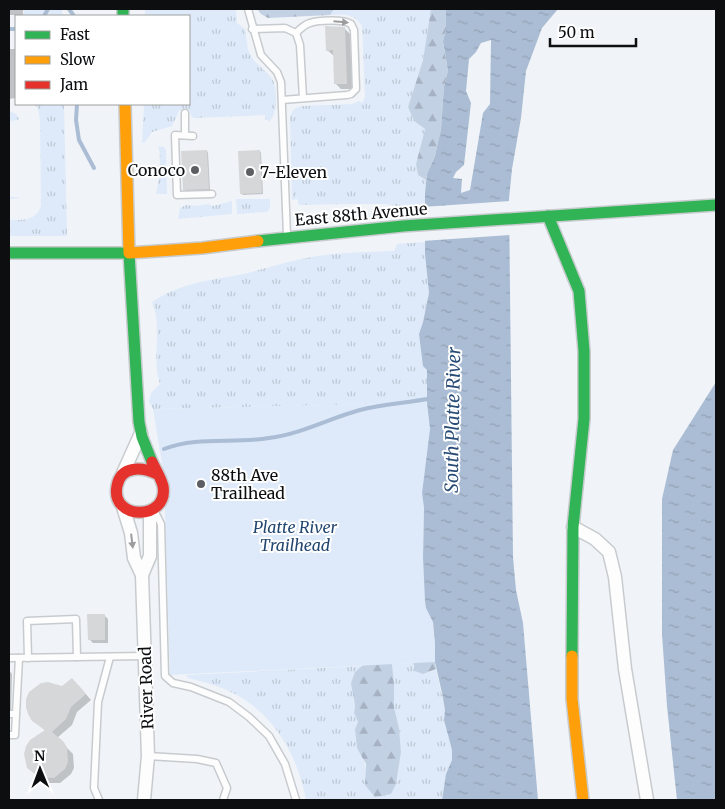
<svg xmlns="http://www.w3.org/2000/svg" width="725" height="809" viewBox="0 0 725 809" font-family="Merriweather,serif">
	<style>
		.grass { fill: url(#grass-tufts) }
		.forest { fill: url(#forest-firs) }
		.park { fill: #deeaf9 }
		.water { fill: url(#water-ripples); fill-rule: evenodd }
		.pier { fill: #f0f4f8 }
		.shadow { fill: #0003 }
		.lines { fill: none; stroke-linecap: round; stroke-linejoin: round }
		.stream { stroke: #abbdd4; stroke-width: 4 }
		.building { fill: #d6d7d8 }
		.lane-casing { stroke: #c8cbce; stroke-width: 9 }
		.street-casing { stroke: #c8cbce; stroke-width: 15 }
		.fast-casing { stroke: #c8cbce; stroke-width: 14 }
		.slow-casing { stroke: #c8cbce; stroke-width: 14 }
		.jam-casing { stroke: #c8cbce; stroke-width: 14 }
		.lane { stroke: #fdfdfe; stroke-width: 6 }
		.street { stroke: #fdfdfe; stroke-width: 12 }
		.fast { stroke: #30b455; stroke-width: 11 }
		.slow { stroke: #ff9f0a; stroke-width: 11 }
		.jam { stroke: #e5322d; stroke-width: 11 }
		.oneway { fill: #9d9d9f }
		.poi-dot { fill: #5c5e61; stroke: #fff; stroke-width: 2 }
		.labels { text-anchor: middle; stroke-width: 4; stroke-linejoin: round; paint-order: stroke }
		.poi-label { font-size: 16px; fill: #0c0e10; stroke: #fff; text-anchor: start }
		.street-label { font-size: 16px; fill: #0c0e10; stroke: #fff }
		.park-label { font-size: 16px; font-style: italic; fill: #244771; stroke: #fff }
		.water-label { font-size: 18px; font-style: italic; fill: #294c77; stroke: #fff }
	</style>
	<defs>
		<pattern id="grass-tufts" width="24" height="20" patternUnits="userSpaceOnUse" patternTransform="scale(1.25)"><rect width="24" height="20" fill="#deeaf9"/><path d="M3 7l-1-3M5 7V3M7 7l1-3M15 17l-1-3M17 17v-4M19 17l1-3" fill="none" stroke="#bdc8d4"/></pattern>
		<pattern id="forest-firs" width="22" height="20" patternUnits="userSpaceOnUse" patternTransform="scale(1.25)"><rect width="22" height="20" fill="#c2d1e4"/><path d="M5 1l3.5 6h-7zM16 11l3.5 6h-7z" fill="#a6b2c3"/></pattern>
		<pattern id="water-ripples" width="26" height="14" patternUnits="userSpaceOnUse" patternTransform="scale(1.25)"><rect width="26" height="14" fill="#abbdd4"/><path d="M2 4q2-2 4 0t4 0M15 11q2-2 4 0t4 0" fill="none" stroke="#92a1b5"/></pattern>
	</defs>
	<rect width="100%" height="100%" fill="#f0f4f8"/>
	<g class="grass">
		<polygon points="25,9 62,9 62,16 19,16 23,15"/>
		<path d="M145 9H236L237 23 245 29C247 38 246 47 251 56 256 65 266 70 272 79 278 87 278 117 268 122V120H265V115L194 118 192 117 189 110 185 108 179 111 172 126 152 132 145 142 142 143 144 104H189V16H145Z"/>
		<path d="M334 9H431L423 60 408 107 414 121 425 129 416 164 418 175 426 180 425 206 404 207 384 204H353L299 205 297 199 292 200 290 119C290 111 295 107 303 106L352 104 359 101 362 103 365 97 362 26C354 13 344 14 330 15Z"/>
		<path d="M34 104H64L67 236H9V220C23 220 36 221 41 206L40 120 38 108Z"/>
		<polygon points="9,111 16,114 19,118 18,120 10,121 10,197 18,197 20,198 9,199"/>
		<path d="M158 146 164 147 166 150 167 194H156C159 186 162 153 158 146Z"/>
		<polygon points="236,199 270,199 270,208 267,212 237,214"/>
		<polygon points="232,201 232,214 178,219 180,208 186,205 195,206 208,204 213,206"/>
		<path d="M425 242 429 293 423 322 419 334 427 369V403L153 409 149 401 151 393 160 384C151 358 163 328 152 302 183 282 208 281 243 274 268 268 292 260 317 256 342 252 368 252 394 251L397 244Z"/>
		<path d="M413 663V666L430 672 436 669 445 710 444 720 452 750V760L446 774 442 800H306C298 757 275 715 235 694 220 686 204 682 188 678L186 675 362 666 355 672 353 699 355 706 354 713 358 722C351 740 369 758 365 777L396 784 401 752 399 728 394 707V684L391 664Z"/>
	</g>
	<g class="forest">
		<polygon points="257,9 334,9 330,15 268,18 261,14"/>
		<polygon points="431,9 446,9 446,30 443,41 448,71 444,86 441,129 435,156 427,174 426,180 418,175 416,164 425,129 414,121 408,107 423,60"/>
		<polygon points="426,608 436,669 423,674 415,671 412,657"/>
		<polygon points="390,646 394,684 394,707 399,728 401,752 396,784 391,794 375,797 365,785 366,764 357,748 356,738 355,729 358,722 354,713 355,706 351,683 355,672 370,659"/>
	</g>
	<polygon class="park" points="427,403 430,429 422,493 424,508 423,558 426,608 433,622 435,643 435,662 170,675 164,476 153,409"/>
	<g class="water">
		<path d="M446 9H558L542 28 526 71 521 118 512 169 509 199 513 557 516 590 523 623 538 800H442L446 774 452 760V750L444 720 445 710 442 693 435 662V643L433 622 426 608 425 601 423 558 424 508 422 493 430 429 427 403V370L423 366 419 334 423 322 429 293 425 253V193L427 174 435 156 441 129 444 86 448 71 443 41 446 30ZM491 40 490 104 483 113 470 190 461 193 462 179 453 178 456 172 464 165 471 103 466 91 469 59 476 52 481 43Z"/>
		<polygon points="716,382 716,800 677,800 667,706 662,634 662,499 673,450"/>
	</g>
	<polygon class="pier" points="511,201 510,235 422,241 422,207"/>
	<g class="shadow">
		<rect x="9" y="9" width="14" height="6"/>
		<polygon points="344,28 350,34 353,89 341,89 335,83 334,56 327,50"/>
		<polygon points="9,49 16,49 16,98 9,99"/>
		<polygon points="207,151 208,153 210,190 186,191 184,189"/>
		<polygon points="260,151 261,153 263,194 243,195 241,193"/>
		<polygon points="104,615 108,619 108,643 93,643 89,639"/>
		<polygon points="9,670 12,674 11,714 9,714"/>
		<polygon points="78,685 91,700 77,712 72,725 57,738 73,754 74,768 71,774 60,783 46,783 28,768 46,731 40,726 62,688"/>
	</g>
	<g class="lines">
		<g class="stream">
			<polyline points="69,9 74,16"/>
			<polyline points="44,16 48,9"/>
			<polyline points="9,29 16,29"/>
			<polyline points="77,104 76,120 79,140 94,168"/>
			<path d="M164 449C198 436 233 444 269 438 301 434 330 418 360 410 384 404 408 403 432 398"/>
		</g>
	</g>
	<g class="building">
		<polygon points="325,26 345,27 347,84 334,84 333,50 326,51"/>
		<polygon points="207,150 209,189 183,190 181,151"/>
		<polygon points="260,150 262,193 240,194 238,151"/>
		<polygon points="87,614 105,614 105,640 88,640"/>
		<polygon points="72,678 86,694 71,707 66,719 52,732 63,741 67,747 68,762 65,769 54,778 39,777 27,768 24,754 26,746 30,740 45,730 32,721 28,714 26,707 26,699 29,692 41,683 48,682 62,686"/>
	</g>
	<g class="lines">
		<g class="lane-casing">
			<g id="lane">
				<polyline points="248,9 261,55 277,72 281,82 287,235"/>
				<polyline points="252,29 285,28 296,33 300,45 303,98"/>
				<path d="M282 100 347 95 351 94 356 89 354 30 351 24C344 19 318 20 310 23 305 24 300 29 296 33"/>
				<polyline points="185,113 185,135"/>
				<polyline points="193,136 175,135 177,195 212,194"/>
				<polyline points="154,510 161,524 165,676 173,683 191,687 229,702 249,717 269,736 285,764 296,800"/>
				<polyline points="9,658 145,656"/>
				<polyline points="28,658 27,621 76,619 77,657"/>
				<polyline points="9,714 16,714 19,658"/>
				<polyline points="9,735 15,735 16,714"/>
				<polyline points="148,756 197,759 216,763 227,788 223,800"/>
				<polyline points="99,800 94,788 98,702 110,657"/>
			</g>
		</g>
		<g class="street-casing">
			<g id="street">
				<polyline points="123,473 141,433"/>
				<polyline points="123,507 131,533 134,558 142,575 148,756 144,800"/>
				<polyline points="573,527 595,539 609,552 615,577 625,669 647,800"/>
				<polyline points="142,575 150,556 150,511"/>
			</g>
		</g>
		<g class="fast-casing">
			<g id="fast">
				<polyline points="123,9 123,16"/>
				<polyline points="548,216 579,291 584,351 584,419 573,527 572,656"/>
				<polyline points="258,241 403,226 716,205"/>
				<polyline points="9,253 129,253 139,422 142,437 152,462"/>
			</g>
		</g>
		<g class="slow-casing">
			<g id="slow">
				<polyline points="125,104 129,253 202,248 258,241"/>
				<polyline points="572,656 572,699 583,800"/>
			</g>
		</g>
		<g class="jam-casing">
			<path id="jam" d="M152 462C156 470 161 478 163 486 169 521 110 521 117 486 121 465 142 467 157 474"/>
		</g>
		<use href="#lane" class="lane"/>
		<use href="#street" class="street"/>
		<use href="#fast" class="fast"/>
		<use href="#slow" class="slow"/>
		<use href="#jam" class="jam"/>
	</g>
	<defs><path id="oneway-solid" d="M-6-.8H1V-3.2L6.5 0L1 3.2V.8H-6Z" transform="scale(1.25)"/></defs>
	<g class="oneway">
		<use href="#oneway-solid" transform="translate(341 22) rotate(5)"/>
		<use href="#oneway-solid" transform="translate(132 541) rotate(83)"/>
	</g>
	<g class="poi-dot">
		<circle cx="195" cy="170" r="5"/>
		<circle cx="250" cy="172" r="5"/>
		<circle cx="201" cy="484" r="5"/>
	</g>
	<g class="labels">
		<g class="poi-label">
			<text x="185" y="176" text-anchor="end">Conoco</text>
			<text x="260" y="178">7-Eleven</text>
			<text x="211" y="481">88th Ave<tspan x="211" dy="18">Trailhead</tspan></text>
		</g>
		<g class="street-label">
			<text transform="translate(361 214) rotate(-5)" y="6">East 88th Avenue</text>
			<text transform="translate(146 688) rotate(-92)" y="6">River Road</text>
		</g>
		<g class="park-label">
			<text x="295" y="533">Platte River<tspan x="295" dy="18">Trailhead</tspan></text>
		</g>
		<g class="water-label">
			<text transform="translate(453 420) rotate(-89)" y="6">South Platte River</text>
		</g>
	</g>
	<rect width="725" height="809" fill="none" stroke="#0c0e10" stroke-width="20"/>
	<rect x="15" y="15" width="175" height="90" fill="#ffffff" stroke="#9e9f9f"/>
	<rect x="25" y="31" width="25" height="8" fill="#30b455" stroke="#9e9f9f"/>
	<text x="60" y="40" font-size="15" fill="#0c0e10">Fast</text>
	<rect x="25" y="56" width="25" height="8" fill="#ff9f0a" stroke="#9e9f9f"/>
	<text x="60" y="65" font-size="15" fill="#0c0e10">Slow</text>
	<rect x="25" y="81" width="25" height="8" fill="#e5322d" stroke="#9e9f9f"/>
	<text x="60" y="90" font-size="15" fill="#0c0e10">Jam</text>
	<g transform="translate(40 769) rotate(359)" stroke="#ffffff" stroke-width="4" paint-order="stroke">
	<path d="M0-4L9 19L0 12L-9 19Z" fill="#0c0e10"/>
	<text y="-8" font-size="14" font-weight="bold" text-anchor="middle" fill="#0c0e10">N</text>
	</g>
	<path d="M550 38v8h86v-8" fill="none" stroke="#0c0e10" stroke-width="2.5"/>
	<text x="558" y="38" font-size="15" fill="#0c0e10" stroke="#ffffff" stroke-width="4" paint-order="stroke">50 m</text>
</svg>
